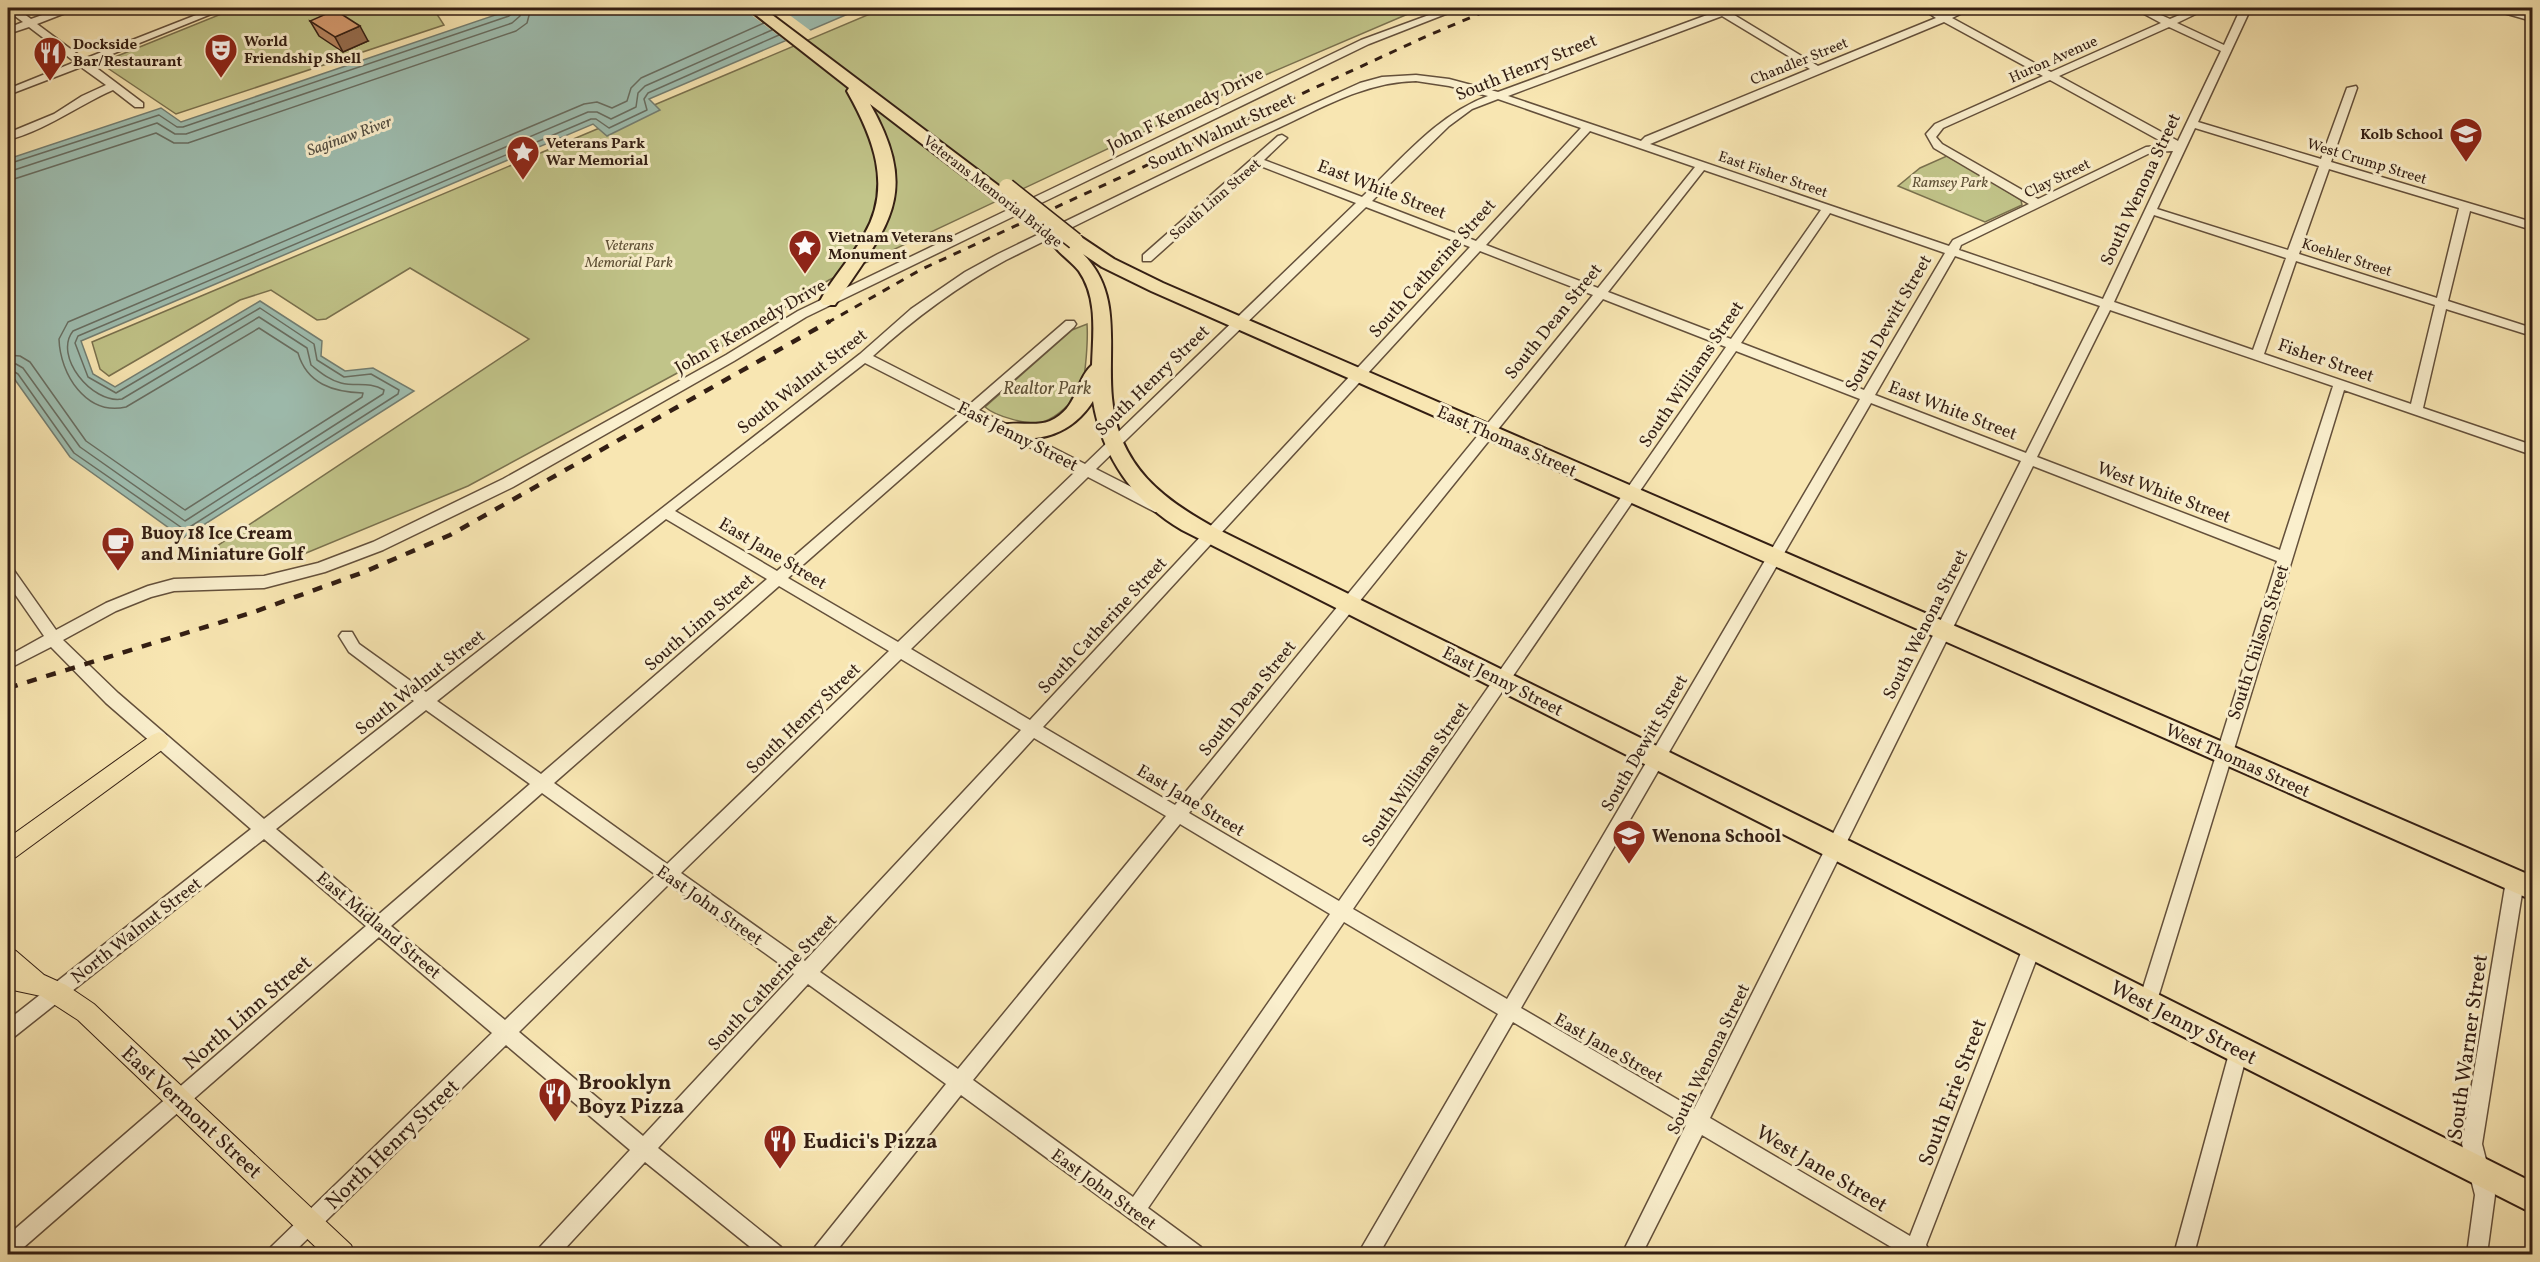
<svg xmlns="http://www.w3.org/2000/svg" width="2540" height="1262" viewBox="0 0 2540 1262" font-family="Vollkorn,serif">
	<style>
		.green { fill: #c1c489; stroke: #7a714e; stroke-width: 1.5 }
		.water { fill: #9ebeb1; stroke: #737e72; stroke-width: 1.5 }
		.pier { fill: #f8e6b2 }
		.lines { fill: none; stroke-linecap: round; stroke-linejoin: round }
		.shore { stroke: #686e62; stroke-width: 1.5 }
		.minor-casing { stroke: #64503b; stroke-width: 3 }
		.major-casing { stroke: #331e13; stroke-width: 2 }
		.highway-casing { stroke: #331e13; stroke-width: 4 }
		.minor { fill: #faefcd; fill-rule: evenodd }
		.major { fill: #f8e6b2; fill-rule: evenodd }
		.highway { fill: #f8e6b2; fill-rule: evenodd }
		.rail-far1 { stroke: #331e13; stroke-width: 3; stroke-dasharray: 8 8; stroke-linecap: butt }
		.rail { stroke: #331e13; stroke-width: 4.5; stroke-dasharray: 10 10; stroke-linecap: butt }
		.highway-bridge-casing { stroke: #331e13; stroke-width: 19; stroke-linecap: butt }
		.highway-bridge { stroke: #f8e6b2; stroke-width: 16 }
		.wall { fill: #ba8762; stroke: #331e13; stroke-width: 1.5 }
		.shaded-wall { fill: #976e50; stroke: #331e13; stroke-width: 1.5 }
		.building { fill: #d89d72; stroke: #331e13; stroke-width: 1.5 }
		.labels { text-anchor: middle; stroke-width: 6; stroke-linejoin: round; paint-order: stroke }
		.far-poi-label { font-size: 15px; font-weight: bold; fill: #331e13; stroke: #faefcd; text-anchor: start }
		.far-street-label { font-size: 15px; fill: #331e13; stroke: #faefcd }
		.far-park-label { font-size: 15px; font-style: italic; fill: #5e5036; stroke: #faefcd }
		.far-water-label { font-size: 16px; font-style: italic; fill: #534e42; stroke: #faefcd }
		.street-label { font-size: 18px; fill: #331e13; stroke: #faefcd }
		.park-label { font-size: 18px; font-style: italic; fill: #5e5036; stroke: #faefcd }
		.poi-label { font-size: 18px; font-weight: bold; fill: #331e13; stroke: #faefcd; text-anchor: start }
		.near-street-label { font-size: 21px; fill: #331e13; stroke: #faefcd }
		.near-poi-label { font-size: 21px; font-weight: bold; fill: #331e13; stroke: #faefcd; text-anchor: start }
	</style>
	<rect width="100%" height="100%" fill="#f8e6b2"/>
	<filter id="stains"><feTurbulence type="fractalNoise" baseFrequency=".00333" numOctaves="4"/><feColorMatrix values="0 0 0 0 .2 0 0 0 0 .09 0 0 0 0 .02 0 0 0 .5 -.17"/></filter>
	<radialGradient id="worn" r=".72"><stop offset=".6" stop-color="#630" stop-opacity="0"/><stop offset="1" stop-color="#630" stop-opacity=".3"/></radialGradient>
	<g class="green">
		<polygon points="236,8 433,8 444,25 176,114 100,63"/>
		<polygon points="884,8 1422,8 1256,79 829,280 694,364 468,486 299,556 196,560 529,339 410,268 326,319 317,320 271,290 240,300 109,376 100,369 92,342"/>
		<polygon points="1949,155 2021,200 2022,205 1985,222 1898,186 1920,168"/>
		<path d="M1087 324C1088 338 1086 376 1081 388 1075 401 1056 418 1043 422 1029 426 995 416 985 407L1072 330Z"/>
	</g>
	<polygon class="water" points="516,8 862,8 649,99 660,110 607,136 593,124 81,341 93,374 115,387 260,301 322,341 321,356 345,371 373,368 414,391 183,538 70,457 13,377 8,379 8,159 161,108 181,122"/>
	<polygon class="pier" points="742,8 780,8 811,31 787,42"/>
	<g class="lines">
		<g class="shore">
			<polyline points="8,164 159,115 177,127 183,127 509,16 513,13 514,8"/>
			<polyline points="8,172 157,123 175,134 186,134 512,23 520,16 522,8"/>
			<polyline points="8,181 156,133 174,143 188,143 516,31 527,23 531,8"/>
			<path d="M8 355 20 356 30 362 86 441 185 510 362 397 363 393C333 392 307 384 298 353L259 328 126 407C86 416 60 374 59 339L68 322 584 104 597 102 612 108 627 101 631 88 641 78 764 23"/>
			<path d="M8 364H16L23 368 80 447 185 521 383 394 384 390C369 381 356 387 341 383 329 380 320 372 311 365L307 348 259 317 122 399C92 404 53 356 73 331L588 112H597L611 119 636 107 638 93 645 86 772 30"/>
			<polyline points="8,373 13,371 18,374 74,453 185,530 398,394 399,390 371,374 344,377 317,360 314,344 260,308 116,393 88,377 75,343 78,336 591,119 596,119 609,128 647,110 644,99 648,93 779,35"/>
		</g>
		<g class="minor-casing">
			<g id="minor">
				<path d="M8 8H16L31 19 62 8H75L73 10 37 24 84 59 214 8H226L90 63 143 103V107H135L113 90C77 106 46 130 8 140V133L54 114 82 96 106 85 81 67 8 95V89L75 62 29 27 8 34V28L23 22 8 11Z"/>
				<path d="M1448 8H1461L1369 44 806 317 734 361 513 487 383 550 325 572 264 588 174 591 151 597 116 611 63 640 118 693 264 819 414 701 349 652 339 636 342 632H352L359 644 426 692 860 354 911 309 965 272 998 254 1225 144 1360 83 1382 77 1416 75 1449 79 1498 92 1726 8H1739L1731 13 1818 66 1936 18 1921 8H1932L1945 14 1961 8H1973L1952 18 2051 72 2161 23 2133 8H2145L2170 19 2196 8H2208L2177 23 2224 45 2241 8H2251L2198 122 2321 159 2347 88 2356 86 2357 88 2331 162 2532 222V230L2470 211 2448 301 2532 328V336L2446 309 2423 408 2532 445V455L2344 390 2156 1004 2153 1010 2147 1013 2141 1010 2138 1004 2277 561 2033 466 1710 1118 1910 1236 2024 945 2027 939 2033 937 2039 939 2042 945 1926 1245 1932 1254H1903L1702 1135 1642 1254H1622L1686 1125 1513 1022 1379 1254H1358L1498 1014 1344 922 1148 1208 1201 1247 1204 1254H1178L961 1095 834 1254H812L815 1247 946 1084 808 984 658 1148 781 1247 784 1254H759L645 1162 560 1254H537L540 1247 630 1150 506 1045 292 1254H268L271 1247 492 1033 379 937 16 1254H8V1235L366 926 264 839 14 1037 8 1040V1020L251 829 106 703 51 647 8 669V656L44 636 8 584V568L13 569 56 630 106 603 148 586 174 579 264 576 318 563 373 542 503 479 726 355 798 311 1361 40ZM1722 16 1810 69 1645 137 1641 141 1508 96ZM1944 22 2043 76 1935 124 1926 134 1934 148 2029 204 1953 240 1949 246 1650 144ZM2169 27 2221 51 2178 141 2059 76ZM2050 80 2168 145 2146 147 2038 199 1942 144 1936 137 1943 128ZM1416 81 1449 86 1488 96C1437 115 1401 160 1362 197L1264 160 1287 138 1282 135 1278 136 1143 255V261H1151L1258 165 1356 203 1085 464 979 410 1074 327 1076 324 1074 321H1066L969 405 873 356C915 318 956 287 1006 260 1095 216 1184 171 1274 130 1320 109 1364 82 1416 81ZM1498 99 1581 128 1476 241 1372 201 1449 126 1472 109ZM2195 128 2319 166 2288 250 2157 209ZM1590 131 1695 167 1598 288 1486 245ZM2173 151 2103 299 1959 250 1961 245 2152 152ZM2329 169 2459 208 2437 298 2299 254ZM1704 170 1821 210 1731 339 1608 292ZM1366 207 1470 247 1030 720 911 649 1088 477 1155 512H1165L1167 508 1165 504 1096 469ZM1830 213 1945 253 1864 390 1741 343ZM2154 215 2286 258 2253 350 2114 302ZM1480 251 1593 295 1175 805 1043 727ZM1955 256 2100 306 2026 453 1875 395ZM2296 261 2435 305 2411 404 2264 354ZM1603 299 1726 347 1339 901 1189 813ZM2110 310 2333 386 2280 550 2037 457ZM1736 351 1860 399 1507 999 1353 909ZM865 363 961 412 777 571 675 511ZM1871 403 2021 461 1694 1109 1521 1008ZM971 417 1076 471 898 642 788 578ZM666 519 767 579 541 774 437 701ZM779 586 889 651 667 864 554 783ZM901 659 1021 730 805 961 681 873ZM426 710 530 784 378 915 276 829ZM1034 738 1166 816 958 1069 820 972ZM542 793 656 875 505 1020 391 926ZM1180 824 1330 914 1133 1197 973 1080ZM669 884 794 974 643 1136 519 1032Z"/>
				<polygon points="2486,8 2501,8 2532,15 2532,21"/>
				<polygon points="2515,873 2521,876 2524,881 2482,1144 2495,1195 2487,1254 2467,1254 2475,1195 2462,1144 2506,881 2509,876"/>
				<polygon points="2239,1041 2246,1044 2248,1050 2194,1254 2174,1254 2230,1050 2232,1044"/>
			</g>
		</g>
		<g class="major-casing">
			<g id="major">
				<polygon points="159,732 166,735 169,741 166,747 16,857 8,860 8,838 152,735"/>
				<polygon points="8,948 16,951 44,975 66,985 94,1004 351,1245 355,1254 323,1254 78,1020 41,996 8,989"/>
			</g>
		</g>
		<g class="highway-casing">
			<g id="highway">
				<path d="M747 8H763L1003 189 1005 193 1003 197H991L870 104C923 197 885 228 835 305H823L820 301 825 292C837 273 853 255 864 235 893 186 873 137 847 91L849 88Z"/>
				<path d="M1075 236 1081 237 1114 259 1163 283 2532 876V900L1151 291 1102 267 1083 254C1123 294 1107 347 1112 398 1118 466 1163 500 1219 530L2042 936 2532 1182V1213L1182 530C1134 502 1102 457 1093 401 1073 433 1039 445 1003 435L1000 430 1003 425C1018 421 1035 427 1050 421 1079 408 1075 380 1092 365 1093 334 1098 298 1079 271 1072 262 1062 256 1055 247L1058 243 1067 242 1069 237Z"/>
			</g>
		</g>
		<use href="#minor" class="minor"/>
		<use href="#major" class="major"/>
		<use href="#highway" class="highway"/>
		<polyline class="rail-far1" points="827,323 922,269 1427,36 1493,8"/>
		<polyline class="rail" points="8,688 254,612 364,572 450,535 830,321"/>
		<g class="highway-bridge-casing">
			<polyline id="highway-bridge" points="1007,187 1075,241"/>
		</g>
		<use href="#highway-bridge" class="highway-bridge"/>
	</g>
	<g class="wall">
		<polygon points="94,8 120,8 103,14"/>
		<polygon points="310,21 368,41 343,52 319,36"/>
	</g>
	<g class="shaded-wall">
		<polygon points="99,8 120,8 103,14"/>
		<polygon points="360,26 368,41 343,52 335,37"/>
	</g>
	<polygon class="building" points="335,10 360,26 335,37 310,21"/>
	<defs>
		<g id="theatre-pin" transform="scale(1.725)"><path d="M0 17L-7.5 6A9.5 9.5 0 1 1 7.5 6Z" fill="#8f2418" stroke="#faefcd"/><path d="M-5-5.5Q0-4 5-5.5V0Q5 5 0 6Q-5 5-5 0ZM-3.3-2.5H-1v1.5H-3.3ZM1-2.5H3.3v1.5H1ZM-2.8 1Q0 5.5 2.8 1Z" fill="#fff"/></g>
		<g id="restaurant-pin" transform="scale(1.725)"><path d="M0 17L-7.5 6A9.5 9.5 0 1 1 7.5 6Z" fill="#8f2418" stroke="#faefcd"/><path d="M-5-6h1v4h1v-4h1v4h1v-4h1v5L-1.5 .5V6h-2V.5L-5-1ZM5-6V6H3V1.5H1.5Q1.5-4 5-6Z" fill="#fff"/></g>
		<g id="school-pin" transform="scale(1.725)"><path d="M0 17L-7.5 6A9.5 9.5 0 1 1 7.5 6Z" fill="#8f2418" stroke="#faefcd"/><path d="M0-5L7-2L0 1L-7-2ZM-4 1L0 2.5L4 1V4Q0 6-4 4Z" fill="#fff"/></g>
		<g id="sight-pin" transform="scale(1.725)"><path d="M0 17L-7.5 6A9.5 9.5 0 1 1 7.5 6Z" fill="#8f2418" stroke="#faefcd"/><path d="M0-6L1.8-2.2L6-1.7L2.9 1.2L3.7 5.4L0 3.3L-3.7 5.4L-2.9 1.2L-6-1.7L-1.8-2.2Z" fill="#fff"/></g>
		<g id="cafe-pin" transform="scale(1.725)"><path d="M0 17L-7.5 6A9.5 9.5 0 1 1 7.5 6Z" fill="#8f2418" stroke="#faefcd"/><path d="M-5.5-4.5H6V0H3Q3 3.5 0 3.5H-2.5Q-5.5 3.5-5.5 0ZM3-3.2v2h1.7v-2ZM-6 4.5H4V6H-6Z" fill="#fff"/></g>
	</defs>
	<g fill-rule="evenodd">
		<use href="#theatre-pin" x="221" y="50"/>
		<use href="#restaurant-pin" x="50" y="53"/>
		<use href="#school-pin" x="2466" y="134"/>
		<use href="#sight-pin" x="523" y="152"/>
		<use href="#sight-pin" x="805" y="246"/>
		<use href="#cafe-pin" x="118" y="543"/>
		<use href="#school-pin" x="1629" y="836"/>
		<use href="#restaurant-pin" x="555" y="1094"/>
		<use href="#restaurant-pin" x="780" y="1141"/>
	</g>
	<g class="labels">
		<g class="far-poi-label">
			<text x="244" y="46">World<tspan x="244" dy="17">Friendship Shell</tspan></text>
			<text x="73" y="49">Dockside<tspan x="73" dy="17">Bar/Restaurant</tspan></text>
			<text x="2443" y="139" text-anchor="end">Kolb School</text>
			<text x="546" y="148">Veterans Park<tspan x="546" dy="17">War Memorial</tspan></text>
			<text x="828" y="242">Vietnam Veterans<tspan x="828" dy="17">Monument</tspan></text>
		</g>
		<g class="far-street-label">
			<text transform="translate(2053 59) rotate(-24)" y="5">Huron Avenue</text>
			<text transform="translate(1799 61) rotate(-22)" y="5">Chandler Street</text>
			<text transform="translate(2367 161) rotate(17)" y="5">West Crump Street</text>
			<text transform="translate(1773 174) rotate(19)" y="5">East Fisher Street</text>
			<text transform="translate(2057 178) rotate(-26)" y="5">Clay Street</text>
			<text transform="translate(993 191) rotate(38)" y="5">Veterans Memorial Bridge</text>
			<text transform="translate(1215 199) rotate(-41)" y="5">South Linn Street</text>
			<text transform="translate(2347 257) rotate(18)" y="5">Koehler Street</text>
		</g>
		<g class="far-park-label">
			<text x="1950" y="187">Ramsey Park</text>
			<text x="629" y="250">Veterans<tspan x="629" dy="17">Memorial Park</tspan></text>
		</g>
		<g class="far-water-label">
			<text transform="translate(349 135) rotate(-20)" y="6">Saginaw River</text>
		</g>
		<g class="street-label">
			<text transform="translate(1526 67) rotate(-22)" y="6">South Henry Street</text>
			<text transform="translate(1185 109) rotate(-26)" y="6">John F Kennedy Drive</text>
			<text transform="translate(1221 131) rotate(-25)" y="6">South Walnut Street</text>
			<text transform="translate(1382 189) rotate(21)" y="6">East White Street</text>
			<text transform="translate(2140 189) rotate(-65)" y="6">South Wenona Street</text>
			<text transform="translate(1432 268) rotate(-48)" y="6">South Catherine Street</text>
			<text transform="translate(1553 321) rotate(-51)" y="6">South Dean Street</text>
			<text transform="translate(1888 323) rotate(-60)" y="6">South Dewitt Street</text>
			<text transform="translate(750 326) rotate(-30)" y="6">John F Kennedy Drive</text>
			<text transform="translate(2326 360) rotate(19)" y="6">Fisher Street</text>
			<text transform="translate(1691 374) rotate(-56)" y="6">South Williams Street</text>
			<text transform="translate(1152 380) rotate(-44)" y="6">South Henry Street</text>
			<text transform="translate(802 381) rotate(-38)" y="6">South Walnut Street</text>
			<text transform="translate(1953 410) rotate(21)" y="6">East White Street</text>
			<text transform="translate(1018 436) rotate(27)" y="6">East Jenny Street</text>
			<text transform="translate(1507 441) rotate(24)" y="6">East Thomas Street</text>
			<text transform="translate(2164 492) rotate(21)" y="6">West White Street</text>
			<text transform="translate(773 553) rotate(31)" y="6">East Jane Street</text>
			<text transform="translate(699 622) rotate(-41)" y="6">South Linn Street</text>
			<text transform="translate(1925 624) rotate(-63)" y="6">South Wenona Street</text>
			<text transform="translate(1102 625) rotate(-47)" y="6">South Catherine Street</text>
			<text transform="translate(2258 642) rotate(-72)" y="6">South Chilson Street</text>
			<text transform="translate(1503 681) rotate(27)" y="6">East Jenny Street</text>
			<text transform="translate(420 682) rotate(-38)" y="6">South Walnut Street</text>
			<text transform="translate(1247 698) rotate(-51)" y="6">South Dean Street</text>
			<text transform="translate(803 718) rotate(-44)" y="6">South Henry Street</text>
			<text transform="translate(1644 743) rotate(-60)" y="6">South Dewitt Street</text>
			<text transform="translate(2238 760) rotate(24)" y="6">West Thomas Street</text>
			<text transform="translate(1415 774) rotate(-55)" y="6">South Williams Street</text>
			<text transform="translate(1191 800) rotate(31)" y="6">East Jane Street</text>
			<text transform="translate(710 905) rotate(35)" y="6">East John Street</text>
			<text transform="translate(379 925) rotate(40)" y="6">East Midland Street</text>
			<text transform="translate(136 930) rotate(-38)" y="6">North Walnut Street</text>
			<text transform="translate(772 982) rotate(-47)" y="6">South Catherine Street</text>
			<text transform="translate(1609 1048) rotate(30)" y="6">East Jane Street</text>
			<text transform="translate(1708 1059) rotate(-64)" y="6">South Wenona Street</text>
			<text transform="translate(1104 1189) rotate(36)" y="6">East John Street</text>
		</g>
		<g class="park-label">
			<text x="1047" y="394">Realtor Park</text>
		</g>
		<g class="poi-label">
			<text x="141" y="539">Buoy 18 Ice Cream<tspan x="141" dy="21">and Miniature Golf</tspan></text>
			<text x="1652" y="842">Wenona School</text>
		</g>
		<g class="near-street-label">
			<text transform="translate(247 1012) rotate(-41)" y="7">North Linn Street</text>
			<text transform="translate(2184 1022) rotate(27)" y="7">West Jenny Street</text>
			<text transform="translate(2467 1047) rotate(-82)" y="7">South Warner Street</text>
			<text transform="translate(1952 1092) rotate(-69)" y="7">South Erie Street</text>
			<text transform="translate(192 1112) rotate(43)" y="7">East Vermont Street</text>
			<text transform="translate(392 1144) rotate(-44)" y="7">North Henry Street</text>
			<text transform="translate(1822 1168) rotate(31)" y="7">West Jane Street</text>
		</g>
		<g class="near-poi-label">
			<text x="578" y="1089">Brooklyn<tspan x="578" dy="24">Boyz Pizza</tspan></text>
			<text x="803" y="1148">Eudici's Pizza</text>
		</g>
	</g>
	<rect width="2540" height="1262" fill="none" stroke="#f8e6b2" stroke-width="30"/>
	<rect x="9" y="9" width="2522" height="1244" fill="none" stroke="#331e13" stroke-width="3"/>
	<rect x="15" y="15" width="2510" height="1232" fill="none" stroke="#331e13" stroke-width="1.5"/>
	<rect width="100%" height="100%" filter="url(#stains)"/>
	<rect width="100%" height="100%" fill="url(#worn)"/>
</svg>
